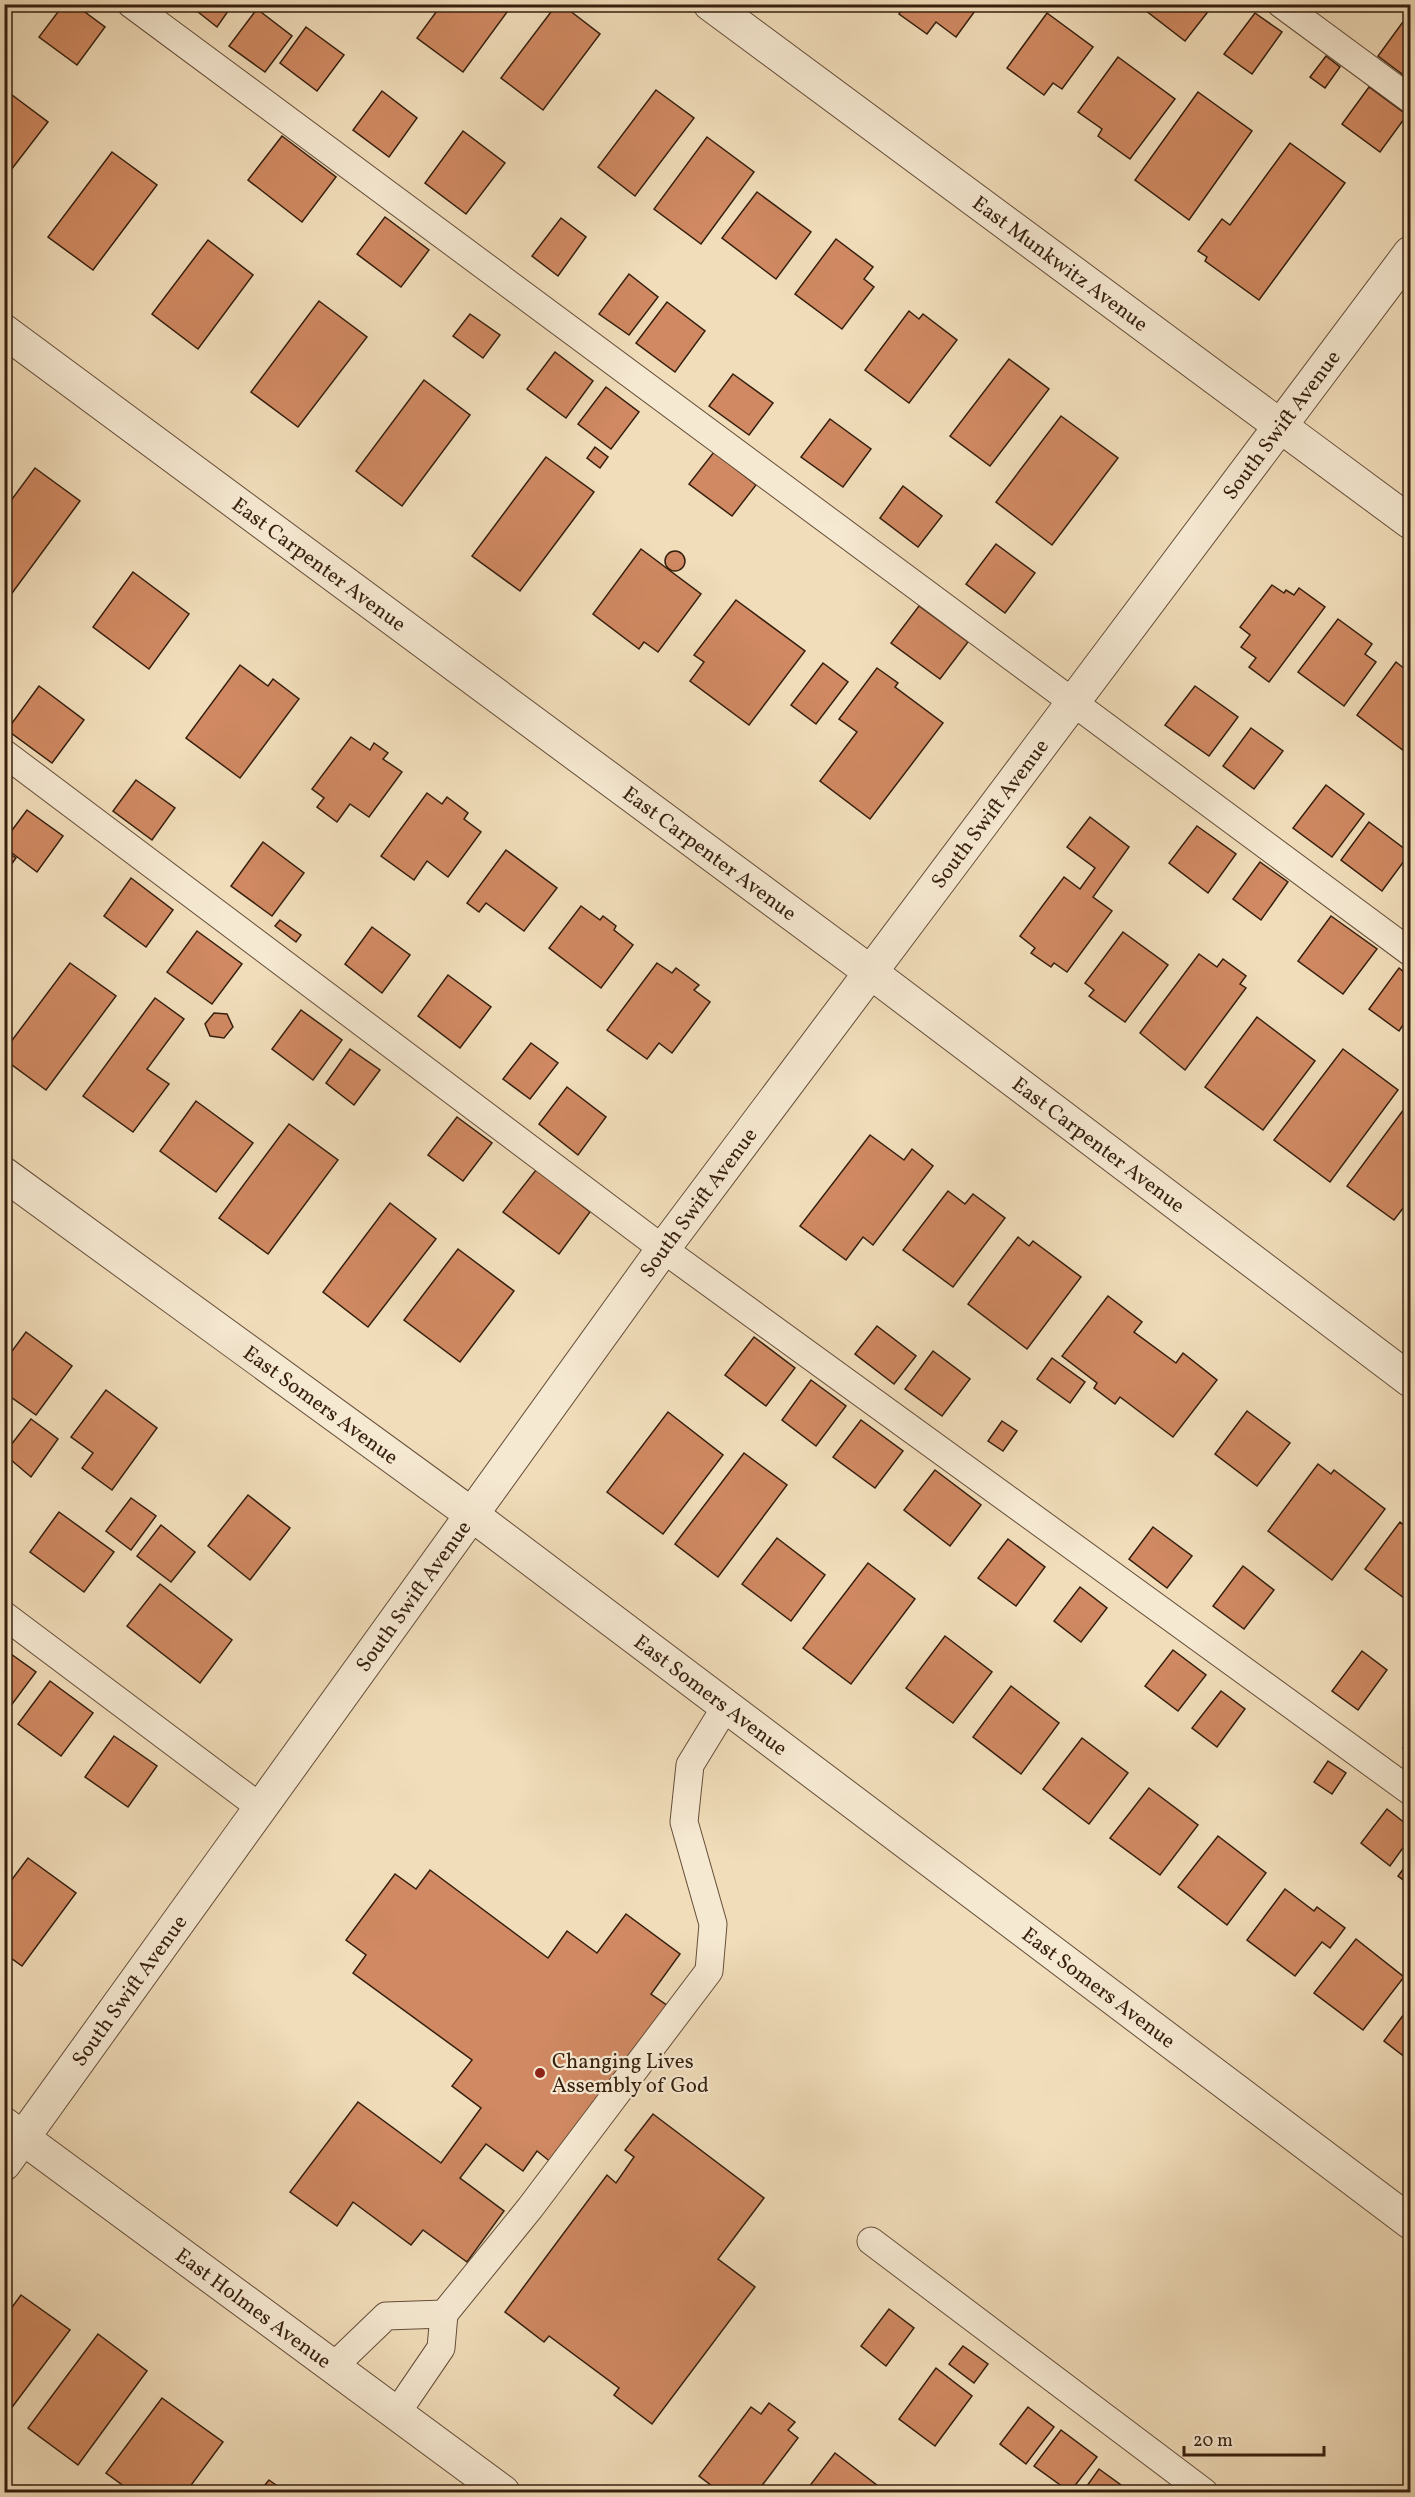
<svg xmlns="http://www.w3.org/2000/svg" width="1415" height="2497" viewBox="0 0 1415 2497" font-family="Vollkorn,serif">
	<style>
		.building { fill: #d08962; stroke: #361f0e; stroke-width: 1.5 }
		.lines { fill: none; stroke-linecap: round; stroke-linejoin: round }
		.service-casing { stroke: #654e39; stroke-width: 29 }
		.minor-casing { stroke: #654e39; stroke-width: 35 }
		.service { stroke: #f6e9d2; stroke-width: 27 }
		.minor { stroke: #f6e9d2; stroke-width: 33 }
		.poi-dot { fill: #8f2418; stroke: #f6e9d2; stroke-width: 2 }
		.labels { text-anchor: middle; stroke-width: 4.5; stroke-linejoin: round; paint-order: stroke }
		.street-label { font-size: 21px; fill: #361f0e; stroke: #f6e9d2 }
		.poi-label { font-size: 21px; fill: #361f0e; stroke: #f6e9d2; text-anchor: start }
	</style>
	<rect width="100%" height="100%" fill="#f1ddba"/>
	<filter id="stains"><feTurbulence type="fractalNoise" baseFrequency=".00333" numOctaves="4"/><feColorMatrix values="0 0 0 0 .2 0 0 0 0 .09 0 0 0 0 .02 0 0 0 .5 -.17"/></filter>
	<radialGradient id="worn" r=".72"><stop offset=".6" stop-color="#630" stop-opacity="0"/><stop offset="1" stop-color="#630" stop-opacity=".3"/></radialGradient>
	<g class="building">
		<polygon points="64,4 74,4 105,27 77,65 39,37"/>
		<polygon points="188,4 233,4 217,27"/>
		<polygon points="442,4 513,4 463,72 417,38"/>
		<polygon points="557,4 561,4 600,34 543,110 501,78"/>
		<polygon points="905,4 980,4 956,37 936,22 927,34 899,14"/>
		<polygon points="1149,4 1205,4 1210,9 1185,41 1145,10"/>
		<polygon points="257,9 292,36 265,72 229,46"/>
		<polygon points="1047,13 1093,47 1062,89 1053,83 1044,95 1007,68"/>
		<polygon points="1255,13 1282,32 1252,74 1224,54"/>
		<polygon points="1408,15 1410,16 1410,80 1378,56"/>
		<polygon points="306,27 344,55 317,91 280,63"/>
		<polygon points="1326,56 1340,67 1325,88 1310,77"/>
		<polygon points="1118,57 1175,99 1130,159 1098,136 1102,129 1078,112"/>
		<polygon points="1369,87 1407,115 1380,152 1342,124"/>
		<polygon points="4,89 48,122 4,179"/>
		<polygon points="656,90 694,118 635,196 598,167"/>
		<polygon points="382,91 417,118 389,157 353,130"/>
		<polygon points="1198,92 1252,131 1189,220 1135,180"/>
		<polygon points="463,131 505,163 466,214 425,183"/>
		<polygon points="282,136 336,177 302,222 248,180"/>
		<polygon points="707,137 754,172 701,244 654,209"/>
		<polygon points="1290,143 1345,183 1259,300 1205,261 1207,257 1198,251 1222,219 1230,225"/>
		<polygon points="112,152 157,185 93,270 48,237"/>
		<polygon points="757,192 811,232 776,279 722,238"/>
		<polygon points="385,217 429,250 401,287 357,254"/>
		<polygon points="561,218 586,237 558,276 532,256"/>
		<polygon points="836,239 873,267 864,279 874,287 842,329 795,294"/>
		<polygon points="208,240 253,275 198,349 152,314"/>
		<polygon points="629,274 658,297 629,335 599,314"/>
		<polygon points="319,301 367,337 298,427 251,392"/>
		<polygon points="667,302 705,331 675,372 636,343"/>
		<polygon points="909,311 919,319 923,314 957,340 909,403 865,370"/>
		<polygon points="470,314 500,335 483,358 453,336"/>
		<polygon points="555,352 593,381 566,418 527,389"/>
		<polygon points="1009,359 1049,389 990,466 950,436"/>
		<polygon points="733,374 773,403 749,435 709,406"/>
		<polygon points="424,380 470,415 402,506 356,471"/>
		<polygon points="606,387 639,412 611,449 578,424"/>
		<polygon points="1061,416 1118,458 1052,545 996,502"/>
		<polygon points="830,419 871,449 843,487 801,457"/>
		<polygon points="595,447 608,457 600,468 587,458"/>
		<polygon points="714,452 756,485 732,516 689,484"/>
		<polygon points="546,457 594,492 520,591 472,556"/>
		<polygon points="35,468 80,501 4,604 4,510"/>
		<polygon points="903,486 942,516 918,547 880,518"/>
		<polygon points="996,544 1035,573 1005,613 966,584"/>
		<polygon points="641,549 701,594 658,652 644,642 639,649 593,614"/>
		<circle cx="675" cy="561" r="10"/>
		<polygon points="133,572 189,614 149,669 93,627"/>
		<polygon points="1272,585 1284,593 1286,590 1294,595 1299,588 1325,607 1269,682 1249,667 1256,658 1241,647 1250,635 1240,627"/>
		<polygon points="736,600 805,651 749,725 690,681 704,662 694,655"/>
		<polygon points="919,606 968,642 940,679 891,643"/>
		<polygon points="1338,619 1372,644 1365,654 1376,662 1344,706 1298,672"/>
		<polygon points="1396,662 1410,673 1410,742 1404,751 1357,715"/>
		<polygon points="823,663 848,682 816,724 791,705"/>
		<polygon points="240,665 268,686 273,679 299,699 240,778 186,738"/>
		<polygon points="877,668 898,683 895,687 943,723 870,819 820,781 857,732 839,719"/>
		<polygon points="39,686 84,720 52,763 7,730"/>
		<polygon points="1195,686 1238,717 1209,756 1165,725"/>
		<polygon points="1251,728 1283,751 1254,789 1223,766"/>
		<polygon points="351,737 370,750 374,743 388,753 383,759 402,772 369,817 350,804 337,822 317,807 324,798 312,789"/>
		<polygon points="136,780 175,808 152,840 113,811"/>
		<polygon points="1326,785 1364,814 1332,857 1293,828"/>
		<polygon points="427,793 442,804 447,797 468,813 464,819 481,832 448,877 427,861 414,880 381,856"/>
		<polygon points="27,810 63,836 37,872 4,847 4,841"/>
		<polygon points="1090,817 1129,847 1093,897 1112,911 1067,972 1054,963 1051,967 1031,953 1035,948 1020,936 1064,877 1080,889 1095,868 1067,847"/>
		<polygon points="1369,822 1410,853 1382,891 1341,860"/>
		<polygon points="1197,826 1236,854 1208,893 1169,863"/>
		<polygon points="263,842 304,873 272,916 231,886"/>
		<polygon points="4,850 16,858 8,869 4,867"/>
		<polygon points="506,850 557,888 524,931 486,903 479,912 467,903"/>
		<polygon points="1260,862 1288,882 1261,920 1233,899"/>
		<polygon points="131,878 173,910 146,947 104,916"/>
		<polygon points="581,906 600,920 603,916 616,926 614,930 633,945 601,988 549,948"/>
		<polygon points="1331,916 1377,949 1343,994 1298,961"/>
		<polygon points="280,920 301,935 296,942 275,926"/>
		<polygon points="372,927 410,955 382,993 345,964"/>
		<polygon points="197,931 242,964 212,1004 167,972"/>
		<polygon points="1123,932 1168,965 1125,1022 1089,996 1094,990 1085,983"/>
		<polygon points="1199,954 1217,967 1223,959 1246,976 1240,984 1246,988 1185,1070 1140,1033"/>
		<polygon points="70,963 116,996 46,1090 4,1059 4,1051"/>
		<polygon points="657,963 672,973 676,968 699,985 694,990 710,1002 672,1053 659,1043 647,1059 607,1030"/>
		<polygon points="1399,968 1410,977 1410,1015 1399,1031 1369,1009"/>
		<polygon points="448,975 491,1007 460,1048 418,1016"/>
		<polygon points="155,998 184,1019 147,1069 169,1084 133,1132 83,1096"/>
		<polygon points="301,1010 342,1040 313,1080 272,1049"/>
		<polygon points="214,1013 227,1014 233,1027 224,1038 210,1036 205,1024"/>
		<polygon points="1257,1017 1315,1061 1263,1130 1205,1087"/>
		<polygon points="531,1043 558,1063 530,1099 503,1079"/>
		<polygon points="350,1049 380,1070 354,1105 326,1083"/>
		<polygon points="1343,1049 1398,1090 1330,1182 1274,1140"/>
		<polygon points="567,1087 606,1117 578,1155 539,1124"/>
		<polygon points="196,1101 253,1143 216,1192 160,1151"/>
		<polygon points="1404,1109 1410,1114 1410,1199 1394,1220 1347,1186"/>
		<polygon points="457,1117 492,1143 463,1181 428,1155"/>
		<polygon points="289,1124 338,1160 268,1254 219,1218"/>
		<polygon points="870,1135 904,1160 912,1149 933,1166 873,1245 863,1237 846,1260 800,1226"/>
		<polygon points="536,1170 590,1212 559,1254 503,1212"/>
		<polygon points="948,1191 965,1204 973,1194 1005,1218 953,1287 903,1250"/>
		<polygon points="390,1203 436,1239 368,1327 323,1292"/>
		<polygon points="1018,1237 1029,1246 1033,1241 1081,1277 1027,1349 968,1304"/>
		<polygon points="458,1249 514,1291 460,1362 404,1320"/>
		<polygon points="1108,1296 1142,1322 1134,1332 1176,1363 1183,1353 1217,1380 1173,1437 1120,1397 1115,1404 1094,1388 1097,1383 1062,1356"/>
		<polygon points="877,1326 916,1356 894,1384 855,1354"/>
		<polygon points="26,1332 72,1366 36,1415 4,1392 4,1362"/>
		<polygon points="754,1337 795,1368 766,1406 725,1375"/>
		<polygon points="933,1351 970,1379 942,1416 905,1389"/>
		<polygon points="1052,1358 1085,1382 1070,1403 1037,1379"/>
		<polygon points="811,1380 846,1406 816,1446 782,1420"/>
		<polygon points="106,1390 157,1428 112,1490 82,1468 93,1453 71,1437"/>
		<polygon points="1247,1411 1290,1443 1257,1486 1215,1454"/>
		<polygon points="668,1412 723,1455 663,1534 607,1492"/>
		<polygon points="31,1419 58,1439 31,1477 4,1454"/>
		<polygon points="861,1420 903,1451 875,1488 833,1457"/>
		<polygon points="1002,1421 1017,1431 1003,1451 988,1441"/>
		<polygon points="744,1453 787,1485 718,1577 675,1544"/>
		<polygon points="1318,1464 1331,1474 1334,1470 1385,1509 1332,1580 1268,1531"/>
		<polygon points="935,1470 981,1505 950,1546 904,1510"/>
		<polygon points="248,1495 290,1528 250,1580 208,1546"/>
		<polygon points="131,1498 156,1516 131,1550 106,1531"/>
		<polygon points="59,1512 114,1552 84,1592 30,1552"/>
		<polygon points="1400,1522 1410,1530 1410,1590 1404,1598 1365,1569"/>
		<polygon points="161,1525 195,1552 171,1582 137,1556"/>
		<polygon points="1153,1527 1192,1556 1167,1588 1129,1559"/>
		<polygon points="777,1538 825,1575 791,1621 742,1584"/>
		<polygon points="1008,1539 1045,1567 1016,1606 978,1578"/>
		<polygon points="868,1563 915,1599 851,1684 803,1648"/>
		<polygon points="1243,1566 1274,1590 1244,1629 1213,1606"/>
		<polygon points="160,1584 232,1640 200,1683 127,1626"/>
		<polygon points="1080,1587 1107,1608 1081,1642 1054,1621"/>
		<polygon points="945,1636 992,1672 953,1723 906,1688"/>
		<polygon points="4,1649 36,1672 4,1715"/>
		<polygon points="1173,1650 1206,1675 1178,1711 1145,1686"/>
		<polygon points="1362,1651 1387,1670 1358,1710 1332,1691"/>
		<polygon points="50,1681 93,1713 61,1756 18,1724"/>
		<polygon points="1011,1686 1059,1723 1021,1774 973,1737"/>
		<polygon points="1221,1691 1245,1709 1217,1747 1192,1728"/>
		<polygon points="114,1736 157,1766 128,1807 85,1777"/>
		<polygon points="1082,1738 1128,1773 1089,1824 1043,1789"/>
		<polygon points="1410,1738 1410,1754 1403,1748"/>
		<polygon points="1328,1761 1346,1773 1332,1794 1314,1782"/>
		<polygon points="1149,1788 1198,1825 1160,1875 1110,1838"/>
		<polygon points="1387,1809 1410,1827 1410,1838 1390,1866 1361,1843"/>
		<polygon points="1218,1836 1266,1873 1227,1925 1178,1887"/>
		<polygon points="28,1858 76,1893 22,1966 4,1953 4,1890"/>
		<polygon points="1410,1860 1410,1885 1398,1876"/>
		<polygon points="430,1870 548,1958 567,1931 597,1953 626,1914 680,1954 651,1994 668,2006 552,2163 537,2151 523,2171 486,2144 460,2178 504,2211 467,2262 423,2230 411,2245 353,2202 337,2226 290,2192 358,2102 441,2163 481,2108 452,2086 472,2060 353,1973 366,1955 346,1940 395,1874 416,1889"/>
		<polygon points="1285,1889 1314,1911 1317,1907 1345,1928 1330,1948 1322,1942 1295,1976 1247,1940"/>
		<polygon points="1356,1939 1404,1977 1363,2030 1314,1993"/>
		<polygon points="1410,2006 1410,2061 1384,2041"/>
		<polygon points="653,2114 764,2198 718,2259 755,2287 652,2424 614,2395 619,2388 549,2336 544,2342 505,2312 607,2175 616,2183 634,2157 625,2150"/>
		<polygon points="21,2295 70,2330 4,2418 4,2318"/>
		<polygon points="889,2309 914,2328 886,2366 861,2346"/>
		<polygon points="98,2334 147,2371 78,2465 28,2428"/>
		<polygon points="963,2346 988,2364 974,2383 949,2364"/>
		<polygon points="936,2368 972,2396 935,2446 899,2419"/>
		<polygon points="162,2398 223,2442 186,2492 132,2492 106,2473"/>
		<polygon points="769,2403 795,2422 788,2430 798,2438 757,2492 720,2492 699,2476 751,2407 761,2414"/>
		<polygon points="1028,2407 1054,2427 1026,2464 1000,2444"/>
		<polygon points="1061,2430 1097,2457 1070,2492 1034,2466"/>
		<polygon points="835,2453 878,2486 874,2492 805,2492"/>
		<polygon points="1099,2469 1121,2485 1116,2492 1087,2492 1084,2490"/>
		<polygon points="269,2480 286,2492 259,2492"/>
	</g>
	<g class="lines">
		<g class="service-casing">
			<g id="service">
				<polyline points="131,4 1410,952"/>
				<polyline points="1281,4 1410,99"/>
				<polyline points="4,753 663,1249 1410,1791"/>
				<polyline points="4,1615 261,1808"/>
				<polyline points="871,2241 1204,2492"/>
				<polyline points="333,2367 386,2316 444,2314"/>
				<polyline points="396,2414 441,2348 444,2314 530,2208 709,1971 713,1924 684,1822 690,1765 726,1706"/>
			</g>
		</g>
		<g class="minor-casing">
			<g id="minor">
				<path id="s1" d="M710 4 1410 522"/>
				<path id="s2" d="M4 331 869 971 1410 1380"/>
				<path id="s3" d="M4 1174 471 1514 1410 2222"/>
				<path id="s4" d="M4 2124 503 2492"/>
				<path id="s5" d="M4 2164 663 1249 1410 253"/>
			</g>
		</g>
		<use href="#service" class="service"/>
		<use href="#minor" class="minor"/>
	</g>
	<circle class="poi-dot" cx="540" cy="2073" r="6"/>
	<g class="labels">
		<g class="street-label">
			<text dy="7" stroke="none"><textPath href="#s1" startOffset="436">East Munkwitz Avenue</textPath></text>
			<text dy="7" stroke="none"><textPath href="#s5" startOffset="2158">South Swift Avenue</textPath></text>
			<text dy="7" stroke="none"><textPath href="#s2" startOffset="392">East Carpenter Avenue</textPath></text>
			<text dy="7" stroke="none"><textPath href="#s5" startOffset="1672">South Swift Avenue</textPath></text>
			<text dy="7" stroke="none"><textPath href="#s2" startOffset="878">East Carpenter Avenue</textPath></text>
			<text dy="7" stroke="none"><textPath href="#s2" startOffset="1364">East Carpenter Avenue</textPath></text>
			<text dy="7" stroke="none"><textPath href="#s5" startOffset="1186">South Swift Avenue</textPath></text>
			<text dy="7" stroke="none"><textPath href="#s3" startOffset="392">East Somers Avenue</textPath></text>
			<text dy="7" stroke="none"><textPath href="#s5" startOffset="700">South Swift Avenue</textPath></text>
			<text dy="7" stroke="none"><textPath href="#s3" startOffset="878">East Somers Avenue</textPath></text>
			<text dy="7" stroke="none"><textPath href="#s3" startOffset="1364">East Somers Avenue</textPath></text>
			<text dy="7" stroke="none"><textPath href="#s5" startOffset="214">South Swift Avenue</textPath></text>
			<text dy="7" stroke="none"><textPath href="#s4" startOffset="310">East Holmes Avenue</textPath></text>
		</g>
		<g class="poi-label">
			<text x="552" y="2068">Changing Lives<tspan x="552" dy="24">Assembly of God</tspan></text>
		</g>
	</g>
	<rect width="1415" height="2497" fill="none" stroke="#f1ddba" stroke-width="24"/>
	<rect x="6" y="6" width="1403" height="2485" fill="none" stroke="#361f0e" stroke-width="3"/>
	<rect x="12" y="12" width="1391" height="2473" fill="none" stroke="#361f0e" stroke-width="1.5"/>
	<path d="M1184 2446v9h140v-9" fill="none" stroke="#361f0e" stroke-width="3"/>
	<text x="1193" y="2446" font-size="18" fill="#361f0e" stroke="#f6e9d2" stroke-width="4.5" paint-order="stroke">20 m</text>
	<rect width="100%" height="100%" filter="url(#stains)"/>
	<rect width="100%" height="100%" fill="url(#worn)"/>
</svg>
